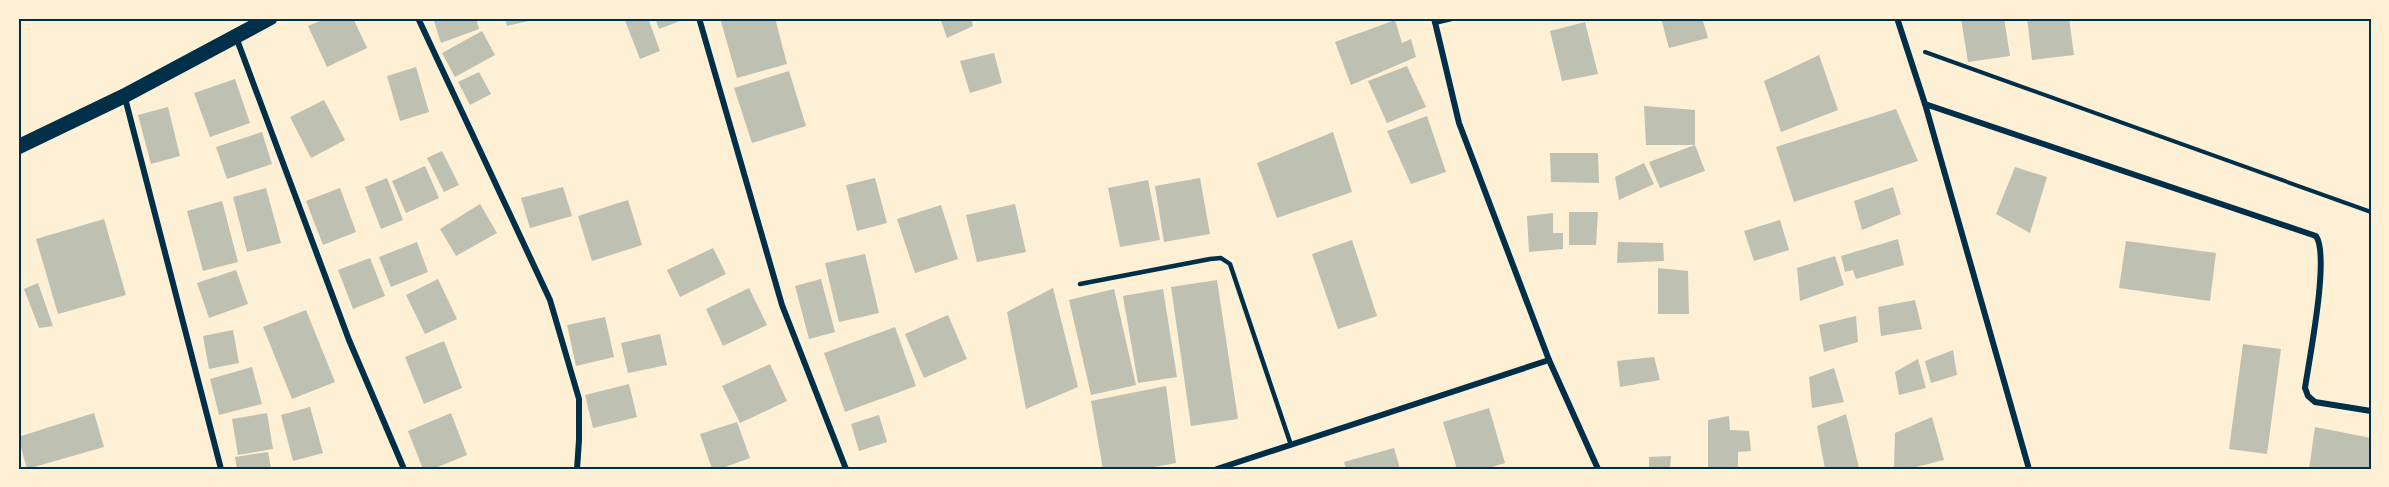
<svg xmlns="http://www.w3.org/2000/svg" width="2389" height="487" viewBox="0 0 2389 487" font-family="'Varela Round',sans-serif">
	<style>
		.building { fill: #bec0b2 }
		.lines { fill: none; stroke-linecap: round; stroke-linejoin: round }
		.path { stroke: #003049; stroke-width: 4 }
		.service { stroke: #003049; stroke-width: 4.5 }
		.minor { stroke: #003049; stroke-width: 6 }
		.primary { stroke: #003049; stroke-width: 15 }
		.neatline { fill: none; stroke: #003049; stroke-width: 2 }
	</style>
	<rect width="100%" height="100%" fill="#fdf0d5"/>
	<g class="building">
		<polygon points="327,18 353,18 367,48 327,67 308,26"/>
		<polygon points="433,18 476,18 479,29 441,43"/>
		<polygon points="505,18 536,18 537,19 507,26"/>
		<polygon points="624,18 648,18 660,51 640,59"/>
		<polygon points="655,18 688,18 659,29"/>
		<polygon points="720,18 775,18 787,64 737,78"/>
		<polygon points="940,18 971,18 973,26 947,38"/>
		<polygon points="1661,18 1702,18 1708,38 1669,48"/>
		<polygon points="1961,18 2004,18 2010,56 1968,62"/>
		<polygon points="2027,18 2069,18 2074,55 2032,60"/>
		<polygon points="1395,20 1402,43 1411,39 1416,57 1351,85 1335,42"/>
		<polygon points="1585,22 1598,74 1562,81 1550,31"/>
		<polygon points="482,31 495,55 455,77 442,53"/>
		<polygon points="994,53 1002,83 970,93 960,61"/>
		<polygon points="1819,55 1838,110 1781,132 1764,81"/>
		<polygon points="1407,66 1426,107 1387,123 1368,81"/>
		<polygon points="416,67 429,112 400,121 387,76"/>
		<polygon points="789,71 806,126 752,143 734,88"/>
		<polygon points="479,72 491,94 470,105 458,82"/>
		<polygon points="235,79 250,123 210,137 194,93"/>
		<polygon points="324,100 345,140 311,158 290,117"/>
		<polygon points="1644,106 1695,110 1695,145 1705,171 1660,188 1649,162 1695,145 1646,145"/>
		<polygon points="168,107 180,156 151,164 138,115"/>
		<polygon points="1896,109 1918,161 1794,202 1776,147"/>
		<polygon points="1427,116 1446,172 1411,184 1387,131"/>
		<polygon points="262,132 272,164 227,179 216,147"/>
		<polygon points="1333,132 1352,192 1277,218 1257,163"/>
		<polygon points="442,151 459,185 444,192 427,158"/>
		<polygon points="1550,153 1598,153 1599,183 1551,182"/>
		<polygon points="1644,163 1654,184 1619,200 1615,177"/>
		<polygon points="425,166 439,198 406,213 392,181"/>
		<polygon points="2015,167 2047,177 2030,233 1996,214"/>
		<polygon points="387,178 403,220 381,229 365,187"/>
		<polygon points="875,178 887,223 857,231 846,185"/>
		<polygon points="1200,178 1210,234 1164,242 1155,186"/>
		<polygon points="1148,180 1160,240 1120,247 1108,188"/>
		<polygon points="563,187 572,216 530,228 521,198"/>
		<polygon points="1893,187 1901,214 1862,230 1854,201"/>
		<polygon points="266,188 281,243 247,252 233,197"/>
		<polygon points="340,188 356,232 323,245 306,201"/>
		<polygon points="628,200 642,245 592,261 578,216"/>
		<polygon points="222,201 238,262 203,271 187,211"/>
		<polygon points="480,204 497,233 456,256 440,229"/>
		<polygon points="1015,204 1026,252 977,262 966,215"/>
		<polygon points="941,205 958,259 915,273 897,219"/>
		<polygon points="1569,212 1598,212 1596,245 1569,245"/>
		<polygon points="1553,213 1553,233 1563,233 1563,249 1529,252 1527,216"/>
		<polygon points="104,219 126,295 58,314 36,239"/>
		<polygon points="1780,220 1789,250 1754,261 1744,231"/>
		<polygon points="1898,239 1904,265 1856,279 1853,270 1845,272 1841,256"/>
		<polygon points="1352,240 1377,316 1338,329 1312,254"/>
		<polygon points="2126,241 2216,253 2210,301 2119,288"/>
		<polygon points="417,242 428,272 391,287 379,257"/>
		<polygon points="1618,242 1663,243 1664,261 1617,263"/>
		<polygon points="713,248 726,274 680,297 667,270"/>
		<polygon points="865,254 879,313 839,322 825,263"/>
		<polygon points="1835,256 1844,285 1800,301 1797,268"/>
		<polygon points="370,258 385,296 353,309 338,270"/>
		<polygon points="1658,268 1688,271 1689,314 1658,314"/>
		<polygon points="236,270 248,304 209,318 197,283"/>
		<polygon points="438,279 457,319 425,334 406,295"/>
		<polygon points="821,279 835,332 809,339 795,286"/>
		<polygon points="1217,280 1238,419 1191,426 1171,287"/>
		<polygon points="38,283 53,326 39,328 24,289"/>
		<polygon points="749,288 767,325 723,346 706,309"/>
		<polygon points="1053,288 1078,387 1026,409 1007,312"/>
		<polygon points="1114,289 1136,385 1091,395 1069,300"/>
		<polygon points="1163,289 1177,377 1138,383 1123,296"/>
		<polygon points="1915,300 1922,329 1881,336 1878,307"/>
		<polygon points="306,310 335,382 292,399 263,327"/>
		<polygon points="948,315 967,359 924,378 905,334"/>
		<polygon points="1856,316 1858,342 1824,352 1819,325"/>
		<polygon points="605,317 614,357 576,366 567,325"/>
		<polygon points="895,327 916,386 845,412 824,353"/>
		<polygon points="233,330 239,363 209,369 203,336"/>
		<polygon points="660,334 667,365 628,373 621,343"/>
		<polygon points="444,341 462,388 424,404 405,357"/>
		<polygon points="2243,344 2281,349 2267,454 2229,449"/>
		<polygon points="1953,350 1957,375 1931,383 1925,361"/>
		<polygon points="1654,357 1660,380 1620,387 1617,361"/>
		<polygon points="1918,359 1926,388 1899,395 1895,372"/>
		<polygon points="770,364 787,401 740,423 722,386"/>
		<polygon points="252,367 262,404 219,415 210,379"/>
		<polygon points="1834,368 1844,402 1812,408 1809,377"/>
		<polygon points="629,384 637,417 593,428 585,395"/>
		<polygon points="1166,386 1176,463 1143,469 1103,469 1091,401"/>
		<polygon points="310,407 323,453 293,461 281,415"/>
		<polygon points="1489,408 1505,463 1486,469 1457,469 1443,422"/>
		<polygon points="94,413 104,447 27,469 18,437"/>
		<polygon points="267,413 273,449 238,455 232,419"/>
		<polygon points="451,413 467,455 433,469 423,469 408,431"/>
		<polygon points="1846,414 1859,468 1825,469 1817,426"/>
		<polygon points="879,415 887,442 859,451 851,424"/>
		<polygon points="1729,416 1730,430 1749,431 1751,451 1738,452 1738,469 1708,469 1708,420"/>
		<polygon points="1932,417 1944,460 1908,469 1894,469 1895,433"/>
		<polygon points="737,422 750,458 720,469 712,469 700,434"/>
		<polygon points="2315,427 2371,438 2371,469 2309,469"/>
		<polygon points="1394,448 1400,469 1346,469 1344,462"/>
		<polygon points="268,452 271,469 237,469 235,457"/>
		<polygon points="1671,456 1670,469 1649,469 1649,457"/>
	</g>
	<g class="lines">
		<polyline class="path" points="1925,52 2371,212"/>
		<polyline class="service" points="1080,284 1210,259 1221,258 1230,264 1291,445"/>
		<g class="minor">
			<polyline points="418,18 550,300 579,399 579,440 577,469"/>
			<polyline points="699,18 782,305 846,469"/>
			<polyline points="1434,18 1459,123 1549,360 1598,469"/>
			<polyline points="1897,18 1925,104 2029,469"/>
			<polyline points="1435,22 1452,18"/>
			<polyline points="236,37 349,340 404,469"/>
			<polyline points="125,98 221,469"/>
			<path d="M1925 104 2316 236C2330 256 2309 360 2305 388L2308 396 2315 402 2371 411"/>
			<polyline points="1217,469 1549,360"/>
		</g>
		<polyline class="primary" points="18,147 124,96 270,18"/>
	</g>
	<rect width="2389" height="487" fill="none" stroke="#fdf0d5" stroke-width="39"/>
	<rect x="20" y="20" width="2350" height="448" class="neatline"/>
</svg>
